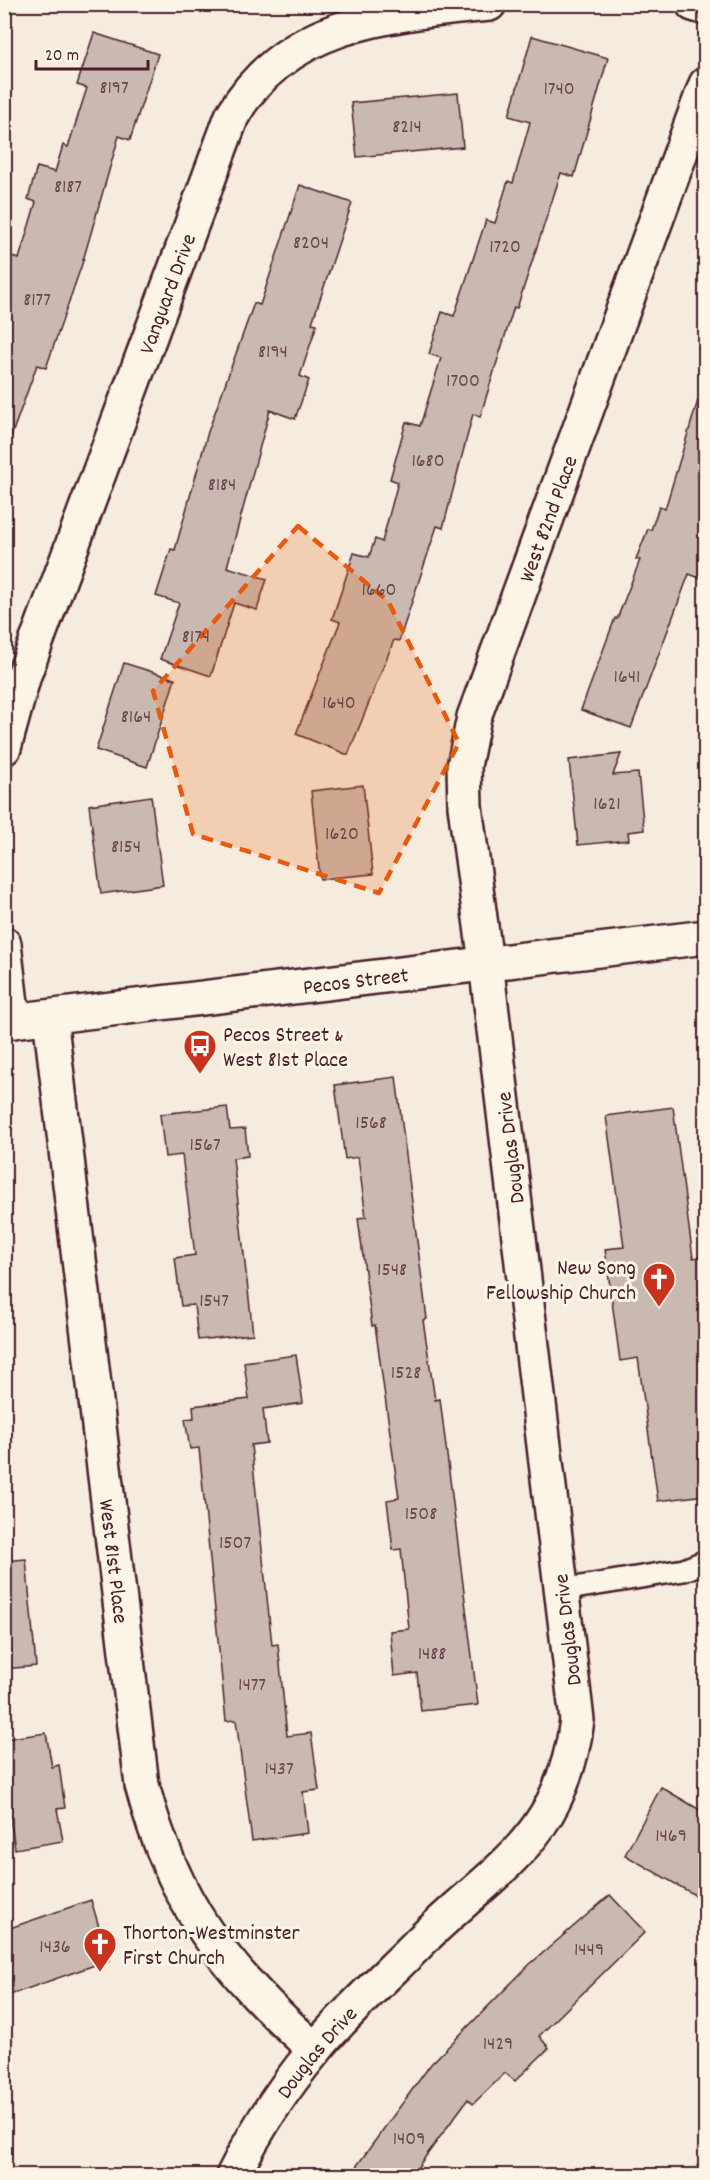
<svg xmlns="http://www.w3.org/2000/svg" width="710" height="2180" viewBox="0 0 710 2180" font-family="Dekko,sans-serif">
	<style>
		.building { fill: #cab9b1; stroke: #4a1f2b; stroke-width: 1.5 }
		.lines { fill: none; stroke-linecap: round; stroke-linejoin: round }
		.service-casing { stroke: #4a1f2b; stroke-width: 26 }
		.minor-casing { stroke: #4a1f2b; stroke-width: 38 }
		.secondary-casing { stroke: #4a1f2b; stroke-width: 38 }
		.service { stroke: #fcf5e5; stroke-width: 21 }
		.minor { stroke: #fcf5e5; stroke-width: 33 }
		.secondary { stroke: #fcf5e5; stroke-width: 33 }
		.marked { fill: #e8590c; fill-opacity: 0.2; stroke: #e8590c; stroke-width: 4.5; stroke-dasharray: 12 8; stroke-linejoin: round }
		.labels { text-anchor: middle; stroke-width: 6; stroke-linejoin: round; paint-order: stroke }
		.number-label { font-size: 20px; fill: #6a464c }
		.street-label { font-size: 22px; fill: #4a1f2b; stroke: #fcf5e5 }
		.poi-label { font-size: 22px; fill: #4a1f2b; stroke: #fcf5e5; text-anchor: start }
	</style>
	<rect width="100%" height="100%" fill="#f5ecde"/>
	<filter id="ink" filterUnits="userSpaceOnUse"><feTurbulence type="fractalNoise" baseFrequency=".0167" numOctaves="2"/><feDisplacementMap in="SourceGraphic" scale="12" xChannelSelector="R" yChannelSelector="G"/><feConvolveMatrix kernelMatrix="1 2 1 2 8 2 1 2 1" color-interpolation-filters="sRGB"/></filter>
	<g filter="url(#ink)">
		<g class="building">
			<polygon points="94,33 158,54 130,140 119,136 82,264 46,368 37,365 8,445 4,445 4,254 19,259 36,202 28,199 37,167 55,172 63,145 68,147 87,88 77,85"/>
			<polygon points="532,36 608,58 574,177 561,173 517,308 514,307 480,417 473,414 443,528 437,526 399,641 394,640 348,755 296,734 340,622 332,619 354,553 369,557 375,539 382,542 398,482 390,479 406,422 420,426 441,358 429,354 442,312 454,316 486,220 495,223 508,181 513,183 530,122 509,116"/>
			<polygon points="458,93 463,147 357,157 351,103"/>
			<polygon points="300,185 352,203 312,323 317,324 300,376 309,380 295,419 270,410 227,567 267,579 257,610 234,603 211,676 160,659 179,603 156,596 171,549 175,550 208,432 254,303 260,305"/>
			<polygon points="698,400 705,401 705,580 689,574 631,728 581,710 615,618 617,619 640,560 636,559 648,529 651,530 659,507 665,509"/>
			<polygon points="124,663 175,679 147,767 96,750"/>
			<polygon points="621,754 613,775 638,773 644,830 628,832 629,840 578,845 569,760"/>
			<polygon points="363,785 373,874 320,879 311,791"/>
			<polygon points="151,796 163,885 101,894 89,805"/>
			<polygon points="396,1077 427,1319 423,1320 435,1400 440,1399 478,1705 421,1711 417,1673 394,1676 390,1631 409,1629 401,1549 393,1550 387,1500 399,1498 375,1325 372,1326 358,1218 366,1217 358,1157 345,1159 335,1085"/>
			<polygon points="227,1107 230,1130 245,1129 248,1156 233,1158 253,1334 198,1340 194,1305 181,1306 175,1258 195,1255 182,1155 165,1157 160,1114"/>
			<polygon points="673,1107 693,1258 705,1256 705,1495 658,1501 638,1358 620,1361 605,1249 624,1247 606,1116"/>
			<polygon points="296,1355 303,1403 263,1409 267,1443 251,1445 272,1645 278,1644 287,1736 311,1733 319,1790 303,1792 308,1833 252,1841 236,1720 226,1721 199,1448 190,1449 185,1419 194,1418 193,1406 249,1399 244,1362"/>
			<polygon points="26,1559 36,1666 4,1669 4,1561"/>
			<polygon points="46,1733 52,1767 59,1765 65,1808 57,1809 63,1841 15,1849 9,1810 4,1810 4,1739"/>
			<polygon points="661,1787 705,1813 705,1901 625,1855"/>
			<polygon points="610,1895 645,1932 539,2036 549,2048 515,2081 505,2073 473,2104 468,2099 412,2175 350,2175 431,2064 529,1965"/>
			<polygon points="91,1900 109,1960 4,1997 4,1930"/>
		</g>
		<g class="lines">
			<g class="service-casing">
				<polyline id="service" points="562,1590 684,1570 706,1561"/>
			</g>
			<g class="minor-casing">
				<g id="minor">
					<polyline points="693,4 706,8"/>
					<path id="s1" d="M4 748 24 675 232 116C286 21 391 14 489 4"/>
					<polyline points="4,944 13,1021"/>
					<path id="s2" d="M50 1017 142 1785C174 1906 224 1968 315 2050"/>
					<path id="s3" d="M233 2176C255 2131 283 2088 315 2050 345 2013 382 1980 416 1946 493 1868 562 1842 577 1720L486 963 465 806 464 766 474 717 706 84"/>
				</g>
			</g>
			<g class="secondary-casing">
				<g id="secondary">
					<path id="s4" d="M4 1022 706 937"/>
				</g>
			</g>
			<use href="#service" class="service"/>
			<use href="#minor" class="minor"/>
			<use href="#secondary" class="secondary"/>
		</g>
	</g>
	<path class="marked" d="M298 526 388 601 459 743 379 893 193 834 153 691Z"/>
	<defs>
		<g id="bus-pin" transform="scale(1.725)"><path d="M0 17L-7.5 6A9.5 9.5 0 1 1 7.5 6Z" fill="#c8321e" stroke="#fcf5e5"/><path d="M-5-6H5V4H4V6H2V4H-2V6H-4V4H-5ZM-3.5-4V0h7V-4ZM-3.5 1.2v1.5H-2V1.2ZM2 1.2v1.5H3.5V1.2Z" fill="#fff"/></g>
		<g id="church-pin" transform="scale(1.725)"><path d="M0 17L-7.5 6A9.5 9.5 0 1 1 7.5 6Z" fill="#c8321e" stroke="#fcf5e5"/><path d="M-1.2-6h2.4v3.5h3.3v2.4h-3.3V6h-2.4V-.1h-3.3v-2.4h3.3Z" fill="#fff"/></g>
	</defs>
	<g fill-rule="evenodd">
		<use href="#bus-pin" x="200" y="1046"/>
		<use href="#church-pin" x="659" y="1279"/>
		<use href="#church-pin" x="100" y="1944"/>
	</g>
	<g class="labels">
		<g class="number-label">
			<text x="114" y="93">8197</text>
			<text x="559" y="94">1740</text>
			<text x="407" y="132">8214</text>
			<text x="68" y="192">8187</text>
			<text x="311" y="248">8204</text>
			<text x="505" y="252">1720</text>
			<text x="37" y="305">8177</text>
			<text x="273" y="357">8194</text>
			<text x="463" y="386">1700</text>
			<text x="428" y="466">1680</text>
			<text x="222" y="490">8184</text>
			<text x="379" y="595">1660</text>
			<text x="196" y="642">8174</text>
			<text x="627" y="682">1641</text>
			<text x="339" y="708">1640</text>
			<text x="136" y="722">8164</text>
			<text x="607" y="809">1621</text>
			<text x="342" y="839">1620</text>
			<text x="126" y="852">8154</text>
			<text x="371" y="1128">1568</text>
			<text x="205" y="1150">1567</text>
			<text x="392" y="1275">1548</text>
			<text x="214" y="1306">1547</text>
			<text x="406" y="1378">1528</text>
			<text x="421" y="1519">1508</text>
			<text x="235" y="1548">1507</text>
			<text x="432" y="1659">1488</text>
			<text x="252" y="1690">1477</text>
			<text x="279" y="1774">1437</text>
			<text x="671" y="1841">1469</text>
			<text x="55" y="1952">1436</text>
			<text x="589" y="1955">1449</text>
			<text x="498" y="2049">1429</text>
			<text x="409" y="2144">1409</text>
		</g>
		<g class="street-label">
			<text dy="8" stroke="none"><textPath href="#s1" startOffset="483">Vanguard Drive</textPath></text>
			<text dy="8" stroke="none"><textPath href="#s3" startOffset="1804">West 82nd Place</textPath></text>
			<text dy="8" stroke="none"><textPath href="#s4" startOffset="354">Pecos Street</textPath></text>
			<text transform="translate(509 1148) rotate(-97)" y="8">Douglas Drive</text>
			<text dy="8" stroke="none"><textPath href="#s2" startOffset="548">West 81st Place</textPath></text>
			<text transform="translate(566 1630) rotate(-97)" y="8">Douglas Drive</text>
			<text dy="8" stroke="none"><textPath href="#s3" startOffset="150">Douglas Drive</textPath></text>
		</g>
		<g class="poi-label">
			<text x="223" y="1041">Pecos Street &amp;<tspan x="223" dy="25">West 81st Place</tspan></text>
			<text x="636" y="1274" text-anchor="end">New Song<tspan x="636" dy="25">Fellowship Church</tspan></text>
			<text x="123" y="1939">Thorton-Westminster<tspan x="123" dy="25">First Church</tspan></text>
		</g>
	</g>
	<rect width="710" height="2180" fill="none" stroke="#fcf5e5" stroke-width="24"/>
	<rect x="12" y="12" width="686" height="2156" fill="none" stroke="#4a1f2b" stroke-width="2" filter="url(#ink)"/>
	<path d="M36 60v9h112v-9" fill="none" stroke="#4a1f2b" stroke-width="3"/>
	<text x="45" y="60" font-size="18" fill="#4a1f2b" stroke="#fcf5e5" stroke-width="4.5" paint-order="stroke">20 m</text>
</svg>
